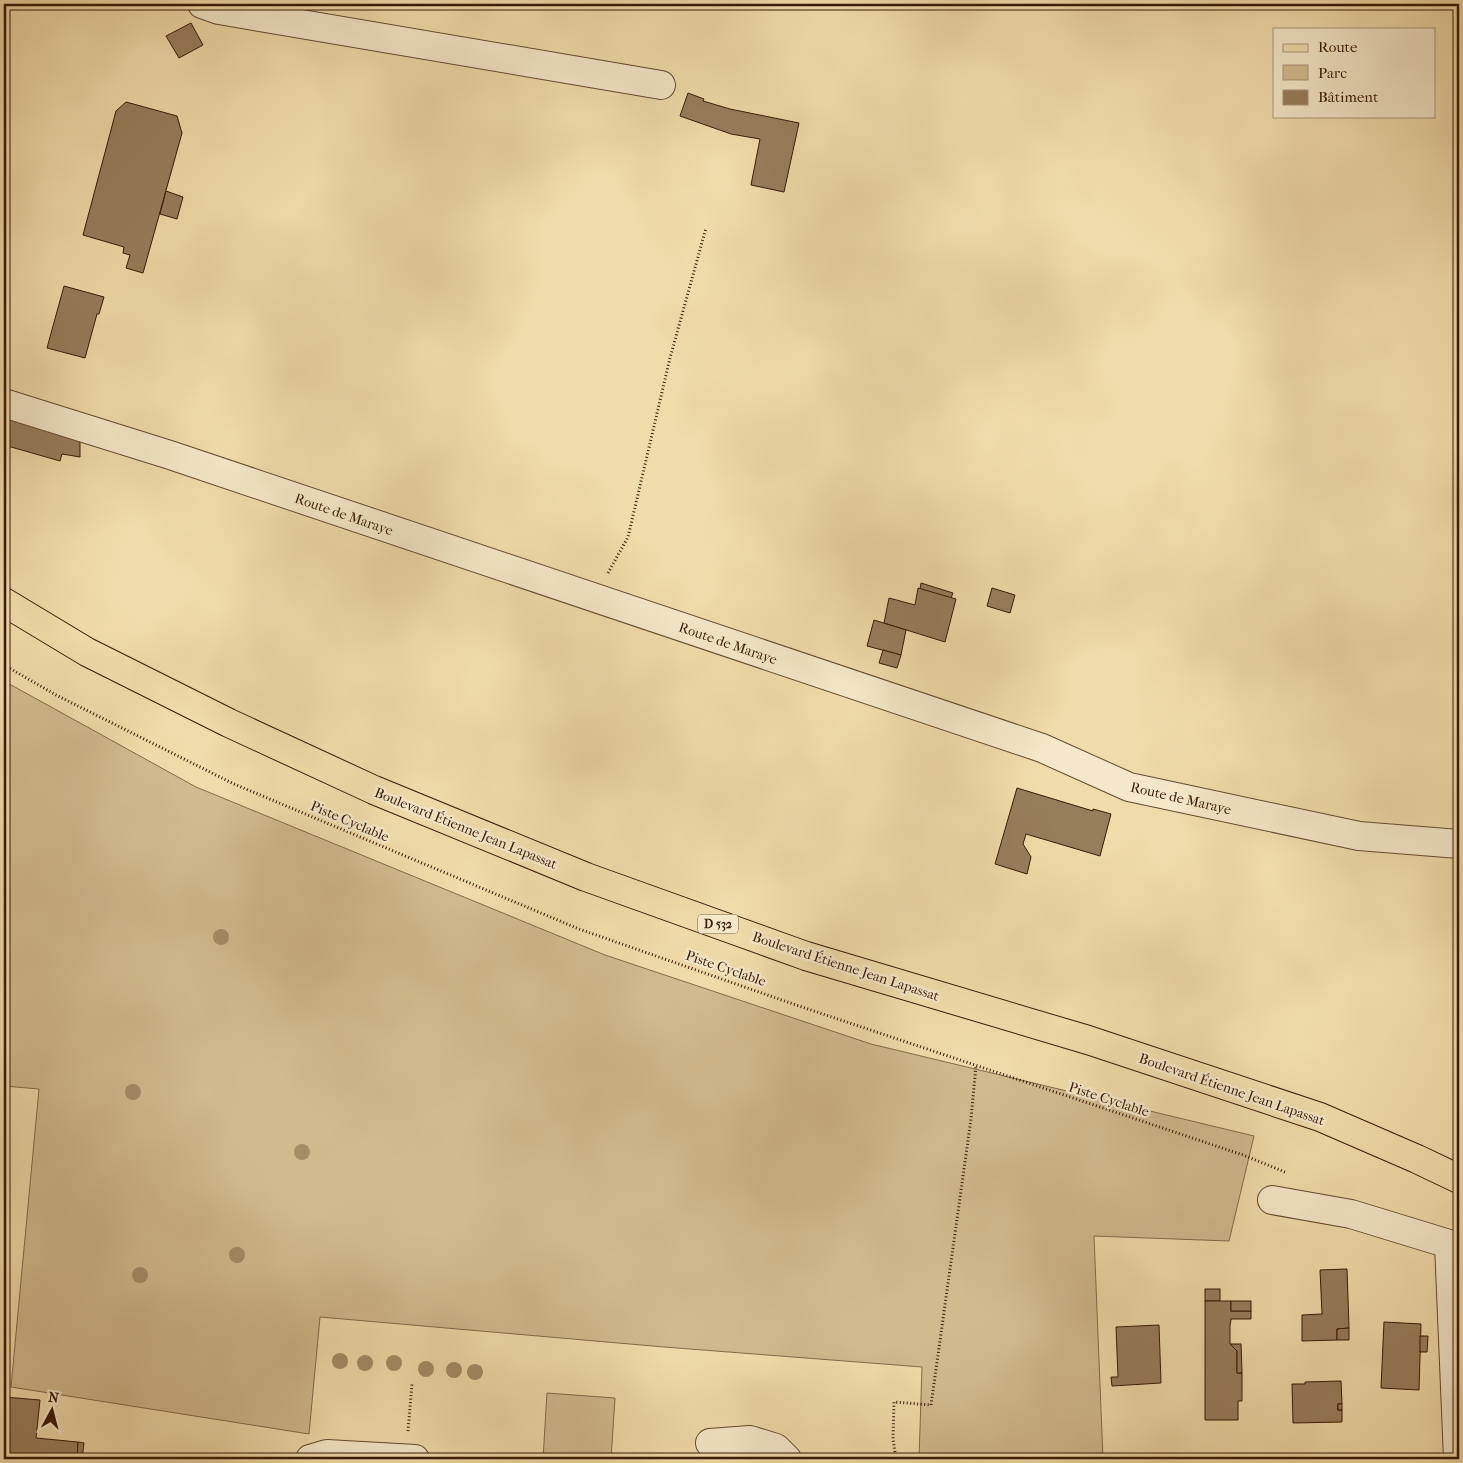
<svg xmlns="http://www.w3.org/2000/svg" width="1463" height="1463" viewBox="0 0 1463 1463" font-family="'IM FELL French Canon',serif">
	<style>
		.green { fill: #d1bb8e; stroke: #846a4a }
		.building { fill: #977e5b; stroke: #371905 }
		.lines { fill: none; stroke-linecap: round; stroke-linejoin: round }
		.minor-casing { stroke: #654a2e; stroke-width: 30 }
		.major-casing { stroke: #371905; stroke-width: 30 }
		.path { stroke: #371905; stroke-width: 3; stroke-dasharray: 1 2.5; stroke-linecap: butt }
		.minor { stroke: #f5e8c8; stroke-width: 28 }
		.major { stroke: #f0dcaa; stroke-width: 28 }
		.tree { fill: #a48c66 }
		.labels { text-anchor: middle; stroke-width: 4.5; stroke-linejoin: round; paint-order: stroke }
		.shield { fill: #f5e8c8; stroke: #705740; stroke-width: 1 }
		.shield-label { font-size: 12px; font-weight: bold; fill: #371905 }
		.street-label { font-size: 14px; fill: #371905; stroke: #f5e8c8 }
	</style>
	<rect width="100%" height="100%" fill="#f0dcaa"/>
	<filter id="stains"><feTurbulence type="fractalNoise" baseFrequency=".004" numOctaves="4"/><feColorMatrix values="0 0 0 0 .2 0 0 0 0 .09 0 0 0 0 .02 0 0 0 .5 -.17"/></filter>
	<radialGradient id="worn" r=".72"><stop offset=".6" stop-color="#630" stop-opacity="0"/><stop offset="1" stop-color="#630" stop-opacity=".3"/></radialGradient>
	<g class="green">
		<polygon points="4,681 196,787 605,955 871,1044 1254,1136 1229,1241 1094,1236 1103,1459 919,1459 922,1367 664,1347 320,1317 309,1434 11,1387 39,1089 4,1086"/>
		<polygon points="547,1393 615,1398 611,1459 543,1459"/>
	</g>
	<g class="building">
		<polygon points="191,23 203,45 179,58 166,36"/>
		<polygon points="688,93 704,99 703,101 730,109 799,123 784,192 751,185 760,139 731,134 680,116"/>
		<polygon points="126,102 177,116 182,133 143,273 126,268 130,255 123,253 124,247 83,235 116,111"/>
		<polygon points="166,191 183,197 177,219 160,214"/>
		<polygon points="64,286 104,297 99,314 97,314 85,358 47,348"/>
		<polygon points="4,416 80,441 80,457 62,454 60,461 4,445"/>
		<polygon points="921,583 953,593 951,598 920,589"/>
		<polygon points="918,588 956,599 945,642 884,623 889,598 915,605"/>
		<polygon points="992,588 1015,595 1010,613 987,606"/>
		<polygon points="874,620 906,630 901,655 867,646"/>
		<polygon points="883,650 901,655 897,668 879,663"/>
		<polygon points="1017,788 1093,811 1093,809 1111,814 1100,856 1026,834 1023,844 1031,857 1027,874 995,864"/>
		<polygon points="1347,1269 1349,1328 1337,1329 1337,1340 1302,1341 1302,1315 1322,1314 1320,1270"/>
		<rect x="1205" y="1289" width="15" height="12"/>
		<polygon points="1205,1301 1231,1301 1231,1311 1251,1311 1251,1319 1231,1319 1230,1326 1230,1344 1237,1351 1237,1373 1242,1373 1242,1401 1238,1401 1238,1420 1205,1420"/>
		<rect x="1231" y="1301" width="20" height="10"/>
		<polygon points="1384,1322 1421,1324 1419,1390 1381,1388"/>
		<polygon points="1159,1325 1161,1383 1112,1386 1111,1377 1118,1377 1116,1327"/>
		<polygon points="1349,1328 1349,1340 1337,1340 1337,1329"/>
		<polygon points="1420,1336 1428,1336 1427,1352 1420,1352"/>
		<polygon points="1230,1344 1241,1344 1242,1373 1237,1373 1237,1351"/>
		<polygon points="1341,1381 1342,1404 1338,1404 1338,1410 1342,1410 1342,1422 1293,1423 1292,1384 1305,1384 1305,1382"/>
		<polygon points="4,1397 40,1400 36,1438 78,1442 77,1459 4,1459"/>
		<rect x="1338" y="1404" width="4" height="6"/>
		<polygon points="78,1442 84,1443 82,1459 77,1459"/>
	</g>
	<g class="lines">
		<g class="minor-casing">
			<g id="minor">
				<polyline points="202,4 219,10 661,85"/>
				<polyline points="4,403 170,455 1042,748 1129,787 1359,836 1459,844"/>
				<polyline points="1272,1200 1351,1214 1449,1244 1458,1459"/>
				<polyline points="710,1443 750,1440 776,1448 787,1459"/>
				<polyline points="310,1459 327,1454 415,1459"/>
			</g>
		</g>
		<g class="major-casing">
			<polyline id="major" points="4,602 87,652 229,723 374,790 586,877 806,956 1088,1040 1320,1117 1417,1159 1459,1179"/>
		</g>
		<g class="path">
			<polyline points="608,573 628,537 670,358 706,228"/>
			<polyline points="4,665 56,695 234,784 579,929 796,1005 1243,1155 1285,1172"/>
			<polyline points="408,1431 412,1384"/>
			<polyline points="896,1459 893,1439 894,1402 931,1405 971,1119 976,1065"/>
		</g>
		<use href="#minor" class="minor"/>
		<use href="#major" class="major"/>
	</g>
	<g class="tree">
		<circle cx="221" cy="937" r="8"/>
		<circle cx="133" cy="1092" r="8"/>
		<circle cx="302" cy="1152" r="8"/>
		<circle cx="237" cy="1255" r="8"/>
		<circle cx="140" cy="1275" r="8"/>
		<circle cx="340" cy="1361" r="8"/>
		<circle cx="365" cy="1363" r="8"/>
		<circle cx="394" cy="1363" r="8"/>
		<circle cx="426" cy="1369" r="8"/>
		<circle cx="454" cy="1370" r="8"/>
		<circle cx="475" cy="1372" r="8"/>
	</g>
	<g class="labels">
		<rect class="shield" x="698" y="914.5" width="40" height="19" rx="4"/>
		<g class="shield-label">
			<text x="718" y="928">D 532</text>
		</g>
		<g class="street-label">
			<text transform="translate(344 514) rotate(19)" y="5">Route de Maraye</text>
			<text transform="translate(728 643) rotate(19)" y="5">Route de Maraye</text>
			<text transform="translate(1181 798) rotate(13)" y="5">Route de Maraye</text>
			<text transform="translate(350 821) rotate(23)" y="5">Piste Cyclable</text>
			<text transform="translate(466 828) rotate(22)" y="5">Boulevard Étienne Jean Lapassat</text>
			<text transform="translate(846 966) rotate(18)" y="5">Boulevard Étienne Jean Lapassat</text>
			<text transform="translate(726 968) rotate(19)" y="5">Piste Cyclable</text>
			<text transform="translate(1232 1089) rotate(19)" y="5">Boulevard Étienne Jean Lapassat</text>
			<text transform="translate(1109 1099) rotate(18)" y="5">Piste Cyclable</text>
		</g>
	</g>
	<rect width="1463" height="1463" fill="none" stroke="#f0dcaa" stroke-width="20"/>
	<rect x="5" y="5" width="1453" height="1453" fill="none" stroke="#371905" stroke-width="2.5"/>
	<rect x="10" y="10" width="1443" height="1443" fill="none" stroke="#371905"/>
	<rect x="1273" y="28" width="162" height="90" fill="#f5e8c8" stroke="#a9957a"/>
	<rect x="1283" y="44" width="25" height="8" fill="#f0dcaa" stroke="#a9957a"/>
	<text x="1318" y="52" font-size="15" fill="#371905">Route</text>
	<rect x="1283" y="65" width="25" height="15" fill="#d1bb8e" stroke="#a9957a"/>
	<text x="1318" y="78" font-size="15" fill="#371905">Parc</text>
	<rect x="1283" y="90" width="25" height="15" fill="#977e5b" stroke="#a9957a"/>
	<text x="1318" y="102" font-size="15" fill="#371905">Bâtiment</text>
	<g transform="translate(52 1410) rotate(7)" stroke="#f5e8c8" stroke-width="4" paint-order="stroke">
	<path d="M0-4L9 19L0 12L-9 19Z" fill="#371905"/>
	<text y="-8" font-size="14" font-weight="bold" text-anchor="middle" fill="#371905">N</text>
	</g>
	<rect width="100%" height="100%" filter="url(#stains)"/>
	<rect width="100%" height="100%" fill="url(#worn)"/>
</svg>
